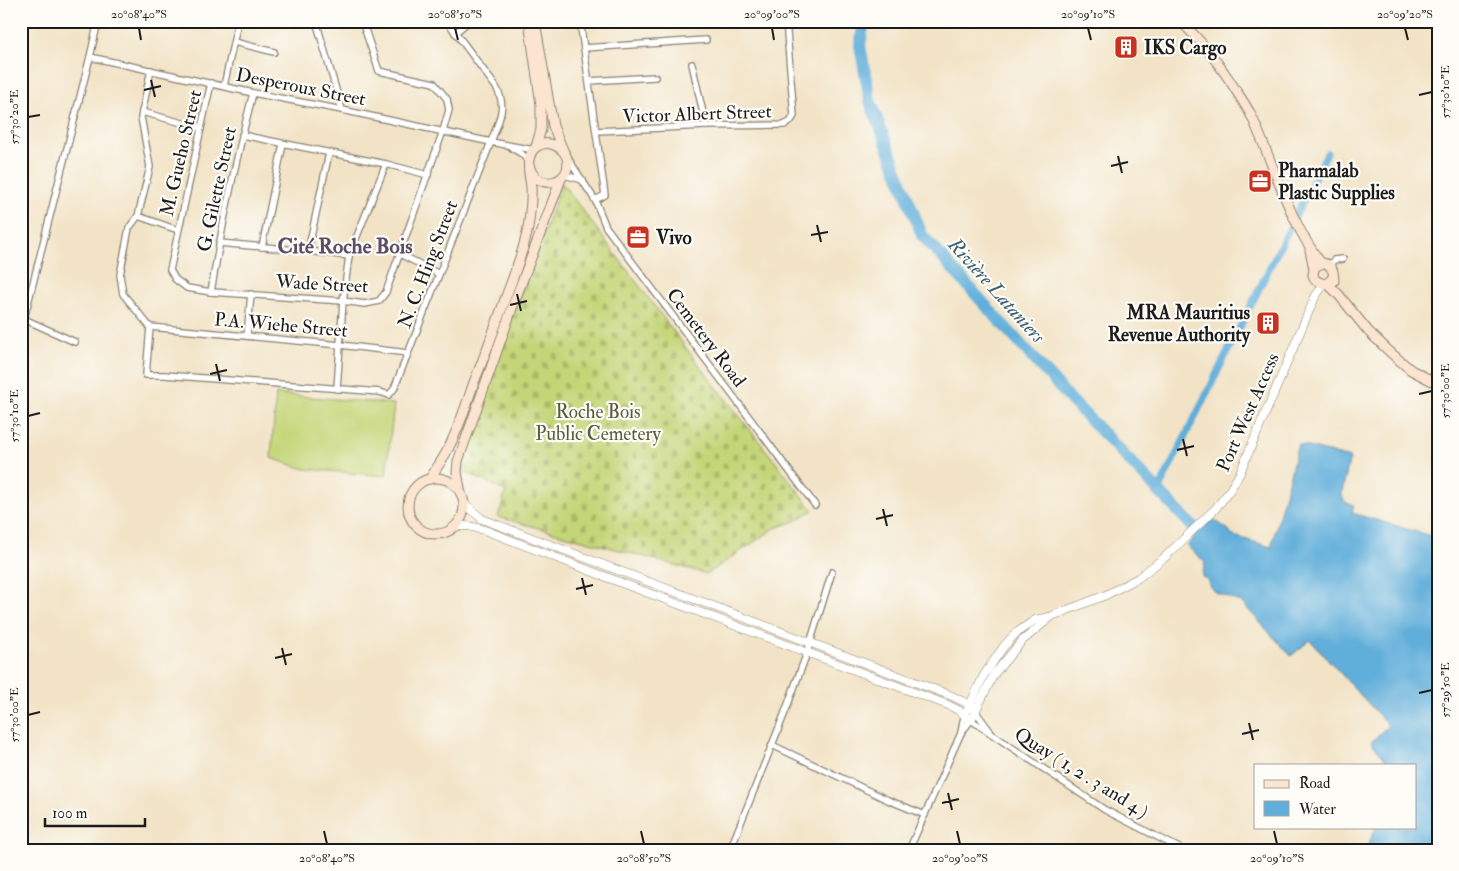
<svg xmlns="http://www.w3.org/2000/svg" width="1459" height="871" viewBox="0 0 1459 871" font-family="'IM FELL Double Pica',serif">
	<style>
		.cemetery { fill: url(#cemetery-stones); stroke: #70784a }
		.garden { fill: #c4d577; stroke: #70784a }
		.water { fill: #60aeda; stroke: #3e657b }
		.lines { fill: none; stroke-linecap: round; stroke-linejoin: round }
		.canal { stroke: #60aeda; stroke-width: 7 }
		.river { stroke: #60aeda; stroke-width: 12 }
		.minor-casing { stroke: #878071; stroke-width: 8 }
		.tertiary-casing { stroke: #878071; stroke-width: 9 }
		.secondary-casing { stroke: #878071; stroke-width: 11 }
		.minor { stroke: #fff; stroke-width: 5.5 }
		.tertiary { stroke: #fff; stroke-width: 8 }
		.secondary { stroke: #fce5d0; stroke-width: 9 }
		.ticks { fill: none; stroke: #1c1c1c; stroke-width: 2 }
		.labels { text-anchor: middle; stroke-width: 4.5; stroke-linejoin: round; paint-order: stroke }
		.poi-label { font-size: 19px; font-weight: bold; fill: #1c1c1c; stroke: #fdfcf7; text-anchor: start }
		.street-label { font-size: 19px; fill: #1c1c1c; stroke: #fdfcf7 }
		.park-label { font-size: 19px; fill: #575d3c; stroke: #fdfcf7 }
		.water-label { font-size: 20px; font-style: italic; fill: #3b5e71; stroke: #fdfcf7 }
		.quarter-label { font-size: 21px; font-weight: bold; fill: #5b4d65; stroke: #fdfcf7 }
		.neatline { fill: none; stroke: #1c1c1c; stroke-width: 2 }
		.ticks-label { font-size: 12px; text-anchor: middle; fill: #1c1c1c }
	</style>
	<defs>
		<pattern id="cemetery-stones" width="16" height="16" patternUnits="userSpaceOnUse" patternTransform="scale(1.25)"><rect width="16" height="16" fill="#c4d577"/><path d="M2 7V4a2 2 0 0 1 4 0v3zM10 15v-3a2 2 0 0 1 4 0v3z" fill="#a8b666"/></pattern>
	</defs>
	<rect width="100%" height="100%" fill="#fdfcf7"/>
	<filter id="ink" filterUnits="userSpaceOnUse"><feTurbulence type="fractalNoise" baseFrequency=".02" numOctaves="2"/><feDisplacementMap in="SourceGraphic" scale="10" xChannelSelector="R" yChannelSelector="G"/><feConvolveMatrix kernelMatrix="1 2 1 2 8 2 1 2 1" color-interpolation-filters="sRGB"/></filter>
	<filter id="wash" filterUnits="userSpaceOnUse"><feTurbulence type="fractalNoise" baseFrequency=".0096" numOctaves="4" result="noise"/><feDisplacementMap in="SourceGraphic" scale="20" xChannelSelector="R" yChannelSelector="G"/><feGaussianBlur stdDeviation="1.12" result="paint"/><feColorMatrix in="noise" values="0 0 0 0 0 0 0 0 0 0 0 0 0 0 0 0 0 1.4 0 .05"/><feComposite in="paint" operator="in"/></filter>
	<g filter="url(#wash)">
		<rect width="100%" height="100%" fill="#f2e3c6"/>
		<polygon class="cemetery" points="562,183 686,348 813,510 796,521 775,528 707,574 498,517 506,491 458,469 473,420"/>
		<polygon class="garden" points="276,394 394,404 386,476 304,469 271,458"/>
		<polygon class="water" points="1298,444 1350,458 1342,492 1342,496 1345,502 1354,505 1352,513 1438,538 1438,586 1434,589 1438,595 1438,850 1366,850 1376,827 1415,827 1415,765 1390,765 1387,762 1371,742 1388,725 1310,640 1291,656 1242,603 1217,593 1210,587 1207,579 1202,577 1205,562 1187,546 1198,532 1213,519 1229,530 1231,535 1271,547"/>
		<g class="lines">
			<polyline class="canal" points="1158,491 1327,153"/>
			<polyline class="river" points="864,21 860,45 870,101 922,235 1071,400 1198,532"/>
		</g>
	</g>
	<g filter="url(#ink)">
		<g class="lines">
			<g class="minor-casing">
				<g id="minor">
					<polyline points="316,21 342,110"/>
					<polyline points="580,21 605,195 595,200"/>
					<polyline points="455,33 469,21"/>
					<polyline points="234,42 274,52"/>
					<polyline points="584,48 706,40"/>
					<polyline points="90,57 253,93 342,110 491,142 534,150"/>
					<polyline points="692,64 706,126"/>
					<path d="M151 70 141 117 150 167 138 216 129 228 120 275 123 294 150 327 146 375H165L380 392 389 395 394 389 491 142C498 122 508 107 496 87L447 21"/>
					<polyline points="589,81 655,77"/>
					<polyline points="211,83 170,270 175,279 187,288 211,292 343,301 365,304 379,301 386,292 443,131 449,110 447,99 434,83 379,71 362,21"/>
					<polyline points="224,86 238,21"/>
					<polyline points="142,112 201,128"/>
					<polyline points="596,131 706,126 784,125 790,122 794,116 786,21"/>
					<polyline points="242,135 386,164 428,175"/>
					<polyline points="512,148 522,154 529,162"/>
					<polyline points="569,160 595,200 606,227 815,505"/>
					<polyline points="563,176 568,176 583,180"/>
					<polyline points="138,216 178,230"/>
					<polyline points="219,243 308,251 349,256"/>
					<polyline points="262,247 283,144"/>
					<polyline points="308,251 329,153"/>
					<polyline points="400,254 439,274"/>
					<polyline points="1329,265 1334,260 1343,259"/>
					<path d="M211 292C222 225 236 158 253 93"/>
					<polyline points="150,327 340,345 408,353"/>
					<polyline points="247,336 251,294"/>
					<polyline points="75,342 24,319 90,57 98,21"/>
					<polyline points="337,389 343,301 349,256 386,164"/>
					<polyline points="976,712 990,731"/>
					<polyline points="961,733 963,721 965,715"/>
					<polyline points="772,745 888,800 925,815"/>
					<polyline points="730,850 784,715 807,653 832,572"/>
					<polyline points="909,850 961,733 971,720 1105,810 1183,850"/>
				</g>
			</g>
			<g class="tertiary-casing">
				<g id="tertiary">
					<polyline points="463,502 482,519 952,696 970,705 976,712"/>
					<path d="M454 527C469 524 482 529 495 534L627 585 948 705 958 710 971 720 994 674 1022 641 1052 616 1106 595 1138 578 1164 558 1215 509 1228 493 1239 475 1315 297 1324 284"/>
					<polyline points="968,709 984,675 1004,646 1016,633 1035,620 1050,617"/>
				</g>
			</g>
			<g class="secondary-casing">
				<g id="secondary">
					<polyline points="529,21 541,105 541,129 536,147"/>
					<polyline points="535,21 553,126 563,150"/>
					<path d="M1180 21C1203 42 1221 66 1237 92 1242 100 1247 107 1251 115 1274 164 1288 220 1321 263"/>
					<polyline points="1310,250 1314,269 1313,275 1315,280 1324,284 1329,282 1333,277"/>
					<polyline points="1316,266 1323,263 1329,265 1333,271 1334,281"/>
					<polyline points="1327,283 1339,295 1368,331 1391,353 1411,370 1438,384"/>
					<circle cx="436" cy="506" r="28"/>
					<path d="M430 479C435 470 441 462 446 453 458 431 466 406 474 382 484 358 493 333 502 308 511 281 523 255 528 228 530 214 532 201 531 187 530 178 527 169 529 160 530 155 532 150 536 147 547 139 563 146 567 158 574 183 536 194 529 165"/>
					<polyline points="461,494 457,472 458,461 515,300 561,179"/>
				</g>
			</g>
			<use href="#minor" class="minor"/>
			<use href="#tertiary" class="tertiary"/>
			<use href="#secondary" class="secondary"/>
		</g>
	</g>
	<path class="ticks" d="M139 28 141 40M455 28 458 40M772 28 774 40M1088 28 1091 40M1405 28 1408 40M151 80 155 97M144 90 161 86M1419 95 1432 92M28 117 40 115M1118 156 1122 173M1111 166 1128 162M817 225 821 242M811 235 828 232M517 294 521 311M510 305 527 301M216 364 220 381M210 374 227 370M1419 394 1432 391M28 416 40 413M1183 439 1187 456M1177 450 1194 446M883 509 887 526M876 519 893 515M582 578 586 595M576 589 593 585M282 648 286 665M275 658 292 654M1419 693 1432 690M28 715 40 712M1249 723 1253 740M1242 734 1259 730M948 793 952 810M942 803 959 799M324 831 327 844M641 831 644 844M957 831 960 844M1274 831 1277 844"/>
	<defs>
		<g id="building-square" transform="scale(1.25)"><rect x="-9" y="-9" width="18" height="18" rx="4" fill="#c8321e" stroke="#fdfcf7"/><path d="M-4-6H4V6H1V3H-1V6H-4ZM-2.5-4.3h1.7v1.8h-1.7ZM.8-4.3h1.7v1.8H.8ZM-2.5-1h1.7V.8h-1.7ZM.8-1h1.7V.8H.8Z" fill="#fff"/></g>
		<g id="office-square" transform="scale(1.25)"><rect x="-9" y="-9" width="18" height="18" rx="4" fill="#c8321e" stroke="#fdfcf7"/><path d="M-6-3h4V-5.5h4V-3h4V5H-6ZM-1-4.5V-3h2v-1.5ZM-6 0V1H6V0Z" fill="#fff"/></g>
	</defs>
	<g fill-rule="evenodd">
		<use href="#building-square" x="1126" y="47"/>
		<use href="#office-square" x="1260" y="181"/>
		<use href="#office-square" x="638" y="237"/>
		<use href="#building-square" x="1268" y="323"/>
	</g>
	<g class="labels">
		<g class="poi-label">
			<text x="1144" y="54">IKS Cargo</text>
			<text x="1278" y="177">Pharmalab<tspan x="1278" dy="22">Plastic Supplies</tspan></text>
			<text x="656" y="244">Vivo</text>
			<text x="1250" y="319" text-anchor="end">MRA Mauritius<tspan x="1250" dy="22">Revenue Authority</tspan></text>
		</g>
		<g class="street-label">
			<text transform="translate(301 86) rotate(11)" y="7">Desperoux Street</text>
			<text transform="translate(697 113) rotate(-2)" y="7">Victor Albert Street</text>
			<text transform="translate(180 153) rotate(-77)" y="7">M. Gueho Street</text>
			<text transform="translate(216 189) rotate(-78)" y="7">G. Gilette Street</text>
			<text transform="translate(427 264) rotate(-69)" y="7">N. C. Hing Street</text>
			<text transform="translate(322 283) rotate(3)" y="7">Wade Street</text>
			<text transform="translate(281 324) rotate(5)" y="7">P.A. Wiehe Street</text>
			<text transform="translate(707 337) rotate(53)" y="7">Cemetery Road</text>
			<text transform="translate(1247 412) rotate(-66)" y="7">Port West Access</text>
			<text transform="translate(1082 772) rotate(32)" y="7">Quay ( 1, 2 . 3 and 4 )</text>
		</g>
		<g class="park-label">
			<text x="598" y="418">Roche Bois<tspan x="598" dy="22">Public Cemetery</tspan></text>
		</g>
		<g class="water-label">
			<text transform="translate(997 290) rotate(48)" y="7">Rivière Lataniers</text>
		</g>
		<g class="quarter-label">
			<text x="345" y="253">Cité Roche Bois</text>
		</g>
	</g>
	<rect width="1459" height="871" fill="none" stroke="#fdfcf7" stroke-width="55"/>
	<rect x="1254" y="764" width="162" height="65" fill="#fdfcf7" stroke="#a3a29f"/>
	<rect x="1264" y="780" width="25" height="8" fill="#fce5d0" stroke="#a3a29f"/>
	<text x="1299" y="788" font-size="15" fill="#1c1c1c">Road</text>
	<rect x="1264" y="801" width="25" height="15" fill="#60aeda" stroke="#a3a29f"/>
	<text x="1299" y="814" font-size="15" fill="#1c1c1c">Water</text>
	<path d="M45 818v8h100v-8" fill="none" stroke="#1c1c1c" stroke-width="2.5"/>
	<text x="52" y="818" font-size="15" fill="#1c1c1c" stroke="#fdfcf7" stroke-width="4" paint-order="stroke">100 m</text>
	<rect x="28" y="28" width="1404" height="816" class="neatline"/>
	<g class="ticks-label">
		<text x="139" y="18">20°08'40"S</text>
		<text x="455" y="18">20°08'50"S</text>
		<text x="772" y="18">20°09'00"S</text>
		<text x="1088" y="18">20°09'10"S</text>
		<text x="1405" y="18">20°09'20"S</text>
		<text transform="translate(1445 92) rotate(-90)" y="4">57°30'10"E</text>
		<text transform="translate(14 117) rotate(-90)" y="4">57°30'20"E</text>
		<text transform="translate(1445 391) rotate(-90)" y="4">57°30'00"E</text>
		<text transform="translate(14 416) rotate(-90)" y="4">57°30'10"E</text>
		<text transform="translate(1445 690) rotate(-90)" y="4">57°29'50"E</text>
		<text transform="translate(14 715) rotate(-90)" y="4">57°30'00"E</text>
		<text x="327" y="862">20°08'40"S</text>
		<text x="644" y="862">20°08'50"S</text>
		<text x="960" y="862">20°09'00"S</text>
		<text x="1277" y="862">20°09'10"S</text>
	</g>
</svg>
